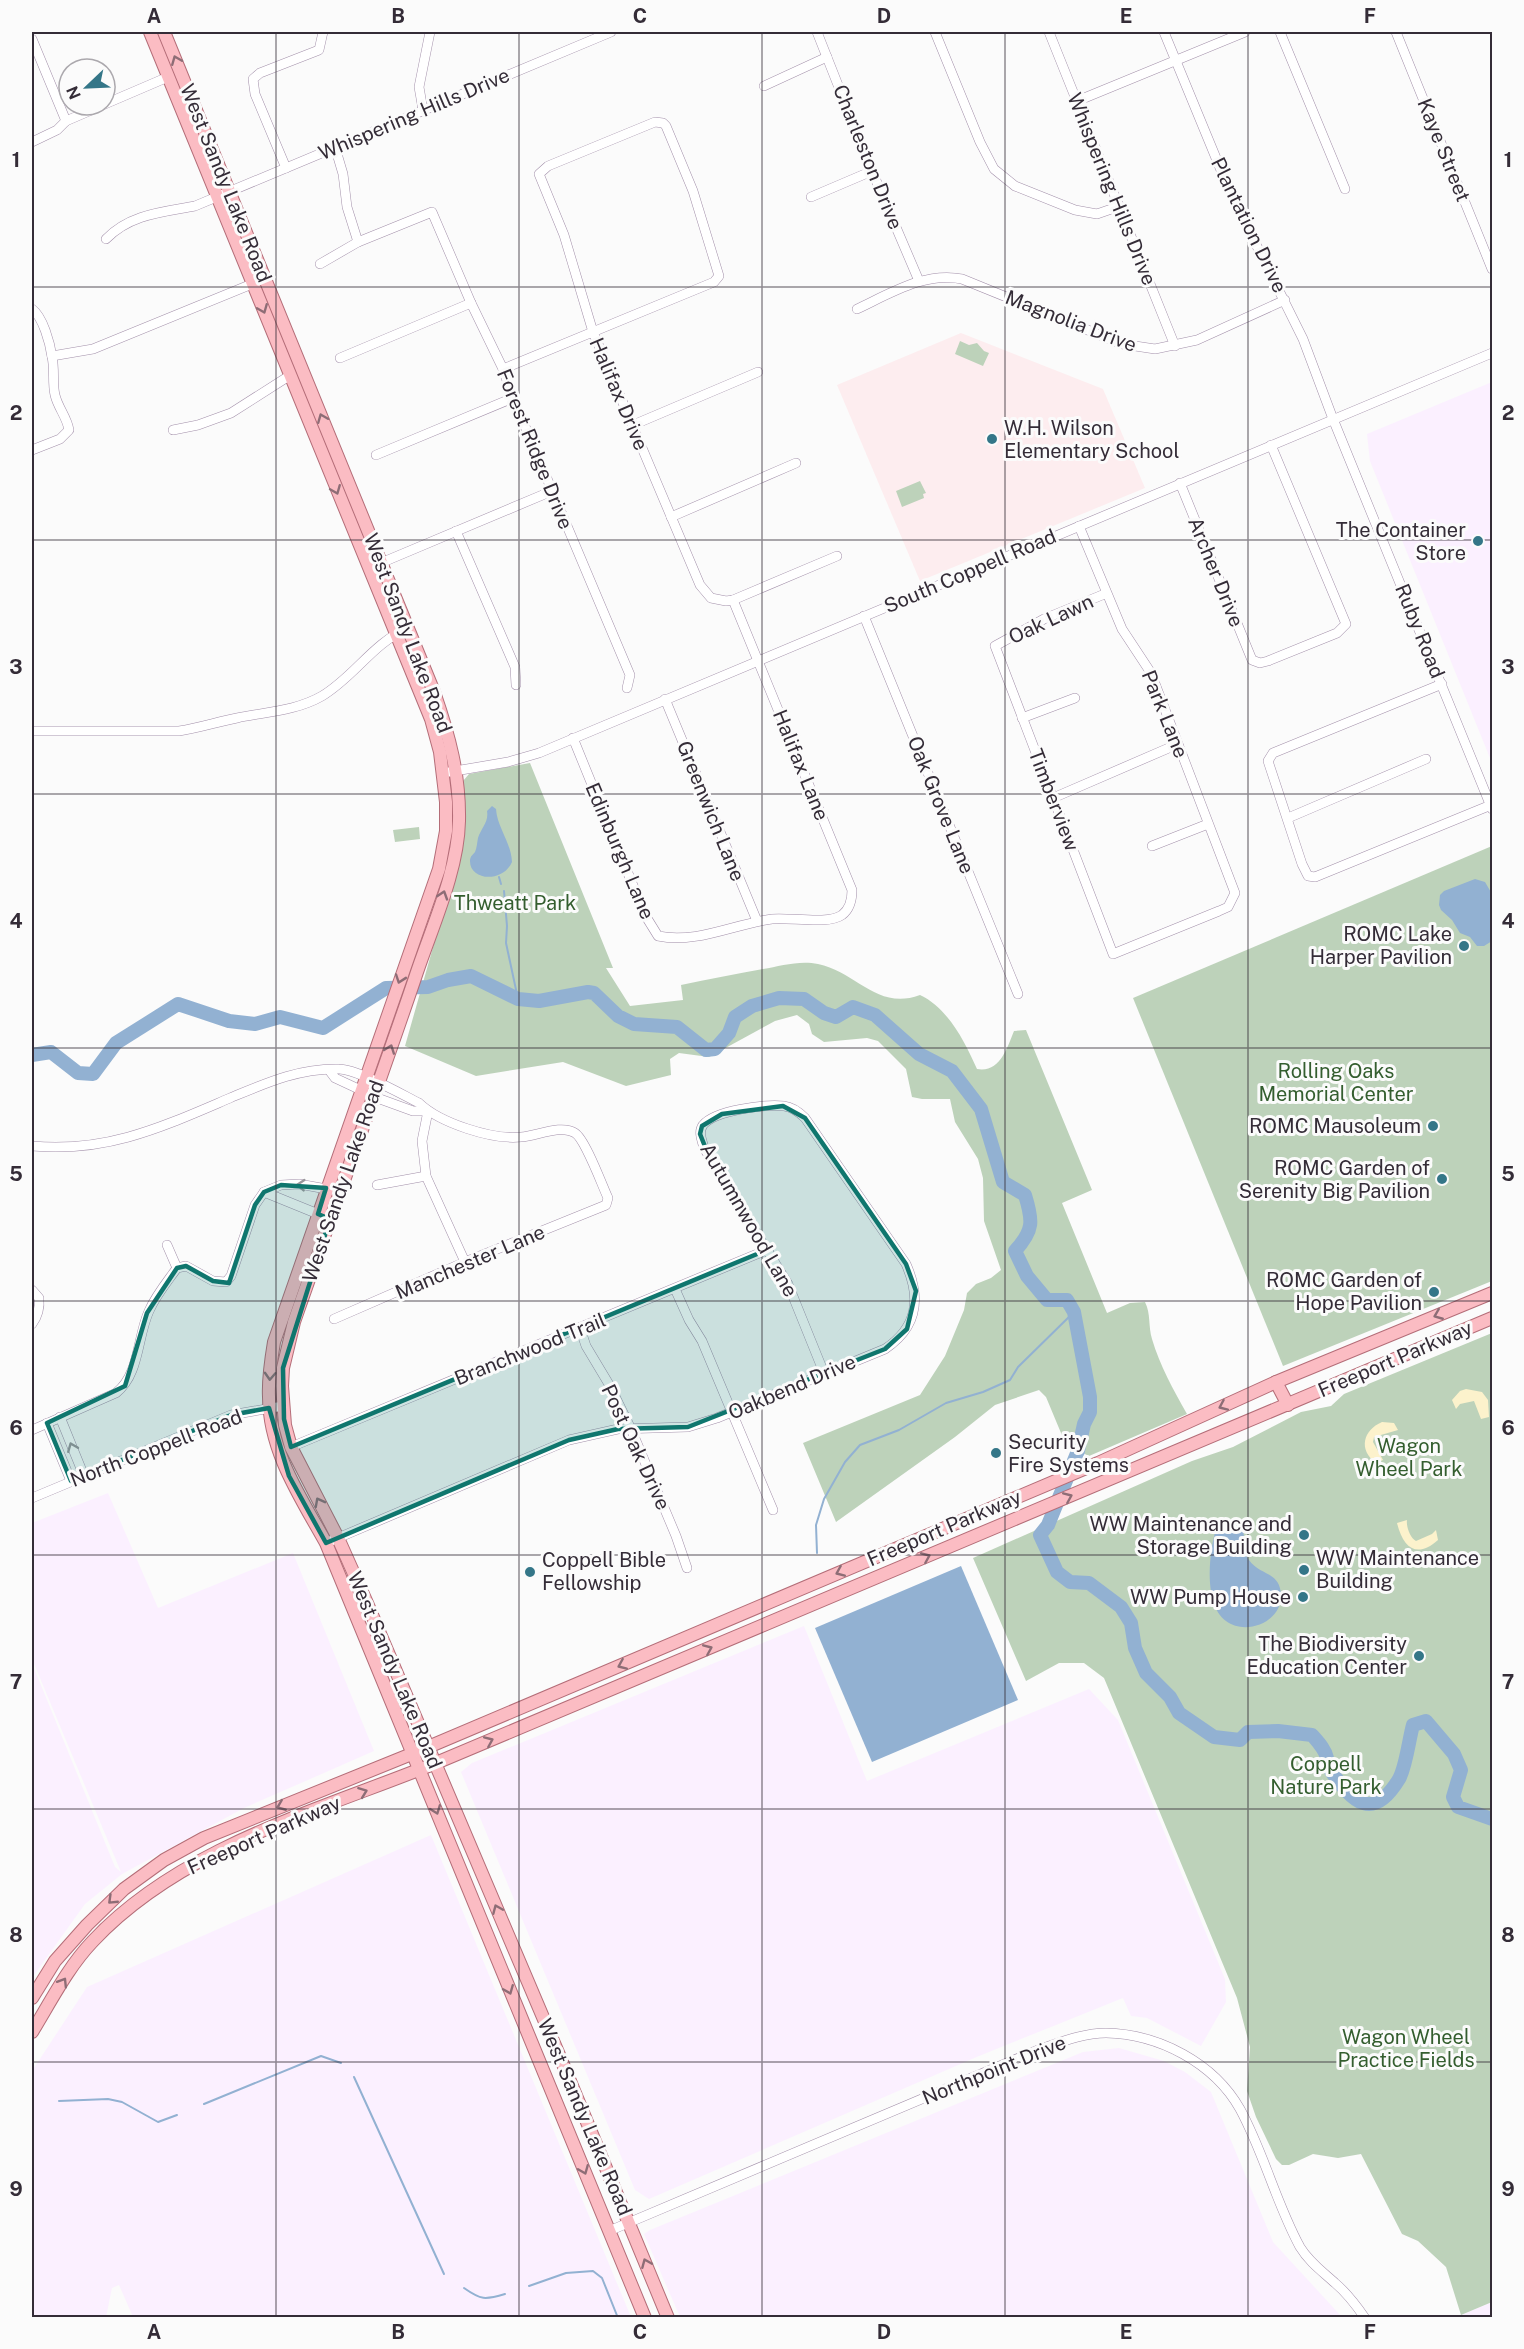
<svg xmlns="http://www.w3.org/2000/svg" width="1524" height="2349" viewBox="0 0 1524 2349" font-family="'Public Sans',sans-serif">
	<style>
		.built { fill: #fbf0ff }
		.education { fill: #fdedef }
		.green { fill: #bdd2ba }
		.sand { fill: #fcf2cc }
		.water { fill: #92b1d2 }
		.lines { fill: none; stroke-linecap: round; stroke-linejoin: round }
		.stream { stroke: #92b1d2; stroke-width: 2 }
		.river { stroke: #92b1d2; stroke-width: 14 }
		.minor-casing { stroke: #a390aa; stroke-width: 10 }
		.major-casing { stroke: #b46d78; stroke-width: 14 }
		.minor { stroke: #fff; stroke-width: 9 }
		.major { stroke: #fbbcc3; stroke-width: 12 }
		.oneway { stroke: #8e6d76 }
		.oneway2 { stroke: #9a969b }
		.marked { fill: #0f766e; fill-opacity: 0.2; stroke: #0f766e; stroke-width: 4.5; stroke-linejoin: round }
		.grid { fill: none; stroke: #342c37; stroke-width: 1.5; stroke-opacity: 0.55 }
		.poi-dot { fill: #347688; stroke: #fbfbfb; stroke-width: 2 }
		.labels { text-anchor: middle; stroke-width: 6; stroke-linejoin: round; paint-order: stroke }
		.street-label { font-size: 20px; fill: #342c37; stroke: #fbfbfb }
		.poi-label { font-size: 20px; fill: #342c37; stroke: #fbfbfb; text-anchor: end }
		.park-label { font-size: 20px; fill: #345e2f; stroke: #fbfbfb }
		.neatline { fill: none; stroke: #342c37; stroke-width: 2 }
		.grid-label { font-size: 20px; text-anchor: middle; font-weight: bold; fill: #342c37 }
	</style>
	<rect width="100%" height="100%" fill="#fbfbfb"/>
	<g class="built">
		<polygon points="1492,382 1492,763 1370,461 1367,434"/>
		<polygon points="108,1493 158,1608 293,1553 374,1751 244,1808 122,1874 85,1904 32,1978 32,1663 115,1867 121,1872 32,1659 32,1523"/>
		<polygon points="804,1626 867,1781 1089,1689 1118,1720 1225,1979 1226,2002 1201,2046 1147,2018 1131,2016 1123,1998 979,2056 649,2199 635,2190 461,1772 472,1763"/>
		<polygon points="431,1835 631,2317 133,2317 119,2285 112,2288 106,2317 32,2317 32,2071 87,1987"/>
		<polygon points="1119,2048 1164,2061 1185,2072 1211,2092 1273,2242 1342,2317 680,2317 644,2234 650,2230 1083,2052"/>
		<polygon points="1492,2302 1492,2317 1456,2317 1461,2315"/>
	</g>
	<polygon class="education" points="961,333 1103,389 1145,488 920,581 837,385"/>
	<g class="green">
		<polygon points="960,341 969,345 977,343 984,351 989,353 983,366 955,354"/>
		<polygon points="920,481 926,493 923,494 924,498 902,507 896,491"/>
		<path d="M530 763 613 968H606L630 1006 683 1000 681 985C708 979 736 974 763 969 780 966 800 960 818 964 857 972 877 1011 920 995 948 1008 965 1042 977 1069 1000 1073 1007 1048 1014 1031L1026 1030 1092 1190 1062 1203 1107 1313 1130 1303 1145 1302C1151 1314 1148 1326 1152 1339 1160 1366 1173 1389 1187 1414L1089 1456 1066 1445 1046 1397 1039 1390 995 1405 955 1437 836 1522 803 1443 920 1395 945 1356 964 1310 967 1293 976 1284 991 1278 1001 1270 984 1221 983 1178 978 1159 955 1122 950 1099H922L912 1097 906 1069 878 1041 867 1038 824 1042 812 1034 809 1024 797 1015 775 1021 709 1057 679 1053 670 1059 671 1075 626 1086 563 1062 476 1076 405 1046 464 838 463 781 469 774Z"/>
		<polygon points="419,827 420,839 395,842 393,830"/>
		<polygon points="1492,846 1492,1281 1283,1366 1133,998"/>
		<polygon points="1492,1333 1492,2302 1461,2315 1446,2267 1418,2241 1402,2234 1361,2154 1338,2158 1313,2154 1289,2165 1282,2165 1276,2159 1256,2117 1247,2091 1250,2047 1237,1998 1104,1678 1084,1663 1059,1663 1026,1681 973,1558 1192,1461 1233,1447 1301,1412 1331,1406 1344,1394"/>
	</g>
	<g class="sand">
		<polygon points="1466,1389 1482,1392 1488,1400 1489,1417 1481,1419 1474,1401 1460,1404 1456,1409 1452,1400 1460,1391"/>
		<path d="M1382 1422 1394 1423 1398 1430 1374 1437 1373 1442 1383 1460 1376 1463C1358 1450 1363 1430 1382 1422Z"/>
		<path d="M1407 1520C1406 1526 1410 1538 1416 1541L1432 1534 1436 1530 1438 1540C1417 1559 1403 1548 1397 1523Z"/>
	</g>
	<g class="water">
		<path d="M492 806 496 809C497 827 511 842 512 862 503 883 469 881 470 860 471 855 472 856 475 852 477 847 477 843 478 838 481 828 489 822 487 811Z"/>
		<polygon points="1475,879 1485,882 1492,894 1492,941 1484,946 1477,946 1470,937 1460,933 1452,920 1441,910 1439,905 1440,895 1444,891"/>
		<path d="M1227 1523 1237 1524 1243 1528C1245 1539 1242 1551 1249 1560 1260 1576 1280 1571 1281 1595 1282 1622 1246 1636 1226 1621 1203 1605 1209 1552 1216 1529Z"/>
		<polygon points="961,1566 1018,1700 872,1762 815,1628"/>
	</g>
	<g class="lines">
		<g class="stream">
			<polyline points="499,877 501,884"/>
			<polyline points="504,891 507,926 506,943 518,999"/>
			<polyline points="817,1553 816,1525 824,1499 845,1462 860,1445 899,1430 946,1403 983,1392 1010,1380 1018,1367 1074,1312"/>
			<polyline points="354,2077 444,2274"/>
			<polyline points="59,2101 108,2099 122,2102 158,2122 177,2115"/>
			<polyline points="204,2104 321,2056 341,2063"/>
			<polyline points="529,2286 566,2273 593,2271 602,2278 618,2318"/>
			<path d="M464 2288C481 2300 485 2300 505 2294"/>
		</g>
		<path class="river" d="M32 1055 51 1052 78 1073 93 1074 116 1043 178 1004 229 1021 255 1024 280 1017 323 1028 386 988 428 987 448 980 471 976 518 999 539 1001 588 992 594 993 618 1016 634 1024 677 1027 706 1050 715 1049 729 1033 735 1017 752 1006 779 998 804 999 824 1013 836 1017 853 1007 875 1015 919 1054 952 1071 981 1109 1003 1182 1025 1195C1033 1221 1034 1230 1015 1251L1027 1276 1047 1300H1067L1074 1312 1090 1397V1412L1084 1424 1078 1451 1048 1525 1040 1535 1057 1572 1070 1582 1089 1583 1121 1607 1131 1623 1135 1648 1146 1673 1170 1697 1179 1713 1214 1737 1240 1740 1248 1732 1278 1731 1312 1735C1318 1742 1325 1749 1327 1758 1329 1763 1328 1767 1331 1771 1353 1803 1373 1822 1399 1779 1406 1767 1409 1739 1413 1725L1426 1721 1454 1754 1461 1770 1453 1797 1458 1807 1492 1819"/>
		<g class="minor-casing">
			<g id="minor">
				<polyline points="817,32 872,171 919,281"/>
				<polyline points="935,32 980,142 994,169 1015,186 1075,210 1097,214 1120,206"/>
				<polyline points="1049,32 1175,346"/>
				<polyline points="1164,32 1230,192 1303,339 1333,419 1492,809"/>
				<polyline points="1280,32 1345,189"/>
				<polyline points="1396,32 1492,269"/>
				<polyline points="32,39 66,121"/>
				<polyline points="764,86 827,57"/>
				<polyline points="1077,101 1245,32"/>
				<polyline points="105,104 168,77"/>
				<polyline points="423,110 419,87 430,32"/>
				<polyline points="32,142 57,130 66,121 103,105"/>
				<polyline points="335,147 343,174 347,207 358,242"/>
				<polyline points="286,168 255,94 253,79 260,73 319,50 323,32"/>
				<polyline points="811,197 872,171"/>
				<path d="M106 239C130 214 163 212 195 206L611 32"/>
				<polyline points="320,264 358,242 432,212 471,303 503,369 513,398 630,675 627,688"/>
				<path d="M32 309C43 317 50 343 52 357 55 369 52 383 55 395 58 408 67 417 69 430L60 439 32 450"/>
				<path d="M857 309C889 294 926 271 962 279L1122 344 1155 349 1197 340 1285 300"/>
				<polyline points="52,356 93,349 257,282"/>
				<polyline points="340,358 471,303"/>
				<polyline points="503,369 714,282 719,276 693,191 666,126 663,123 655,122 548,166 539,174 564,235 593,332 700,585 711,598 726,601 733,600 837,556"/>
				<polyline points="633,425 758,372"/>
				<polyline points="173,430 198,425 231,413 289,376"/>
				<polyline points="376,455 513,398"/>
				<polyline points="1180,483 1252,660 1260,663 1268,661 1337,633 1346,624 1271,445"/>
				<polyline points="671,517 796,463"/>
				<polyline points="1079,526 1122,629 1151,673 1235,893 1228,907 1219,911 1113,954 995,646 1044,619 1107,593"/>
				<polyline points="456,531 515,667 516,685"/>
				<polyline points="376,565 552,491"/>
				<polyline points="864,616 1018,994"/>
				<polyline points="1442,684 1273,753 1268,761 1302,864 1308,876 1315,877 1491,805"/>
				<polyline points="665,699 757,921"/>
				<polyline points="1022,718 1075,698"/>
				<path d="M32 731H179C199 728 217 722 237 718 265 712 296 711 322 696 354 677 373 643 408 628"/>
				<path d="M573 738 645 915 658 936C697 944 734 924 772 919 790 917 828 925 842 915 850 909 852 900 852 890L733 600"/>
				<polyline points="449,772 508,762 539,753 1492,353"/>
				<polyline points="1053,798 1178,744"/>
				<polyline points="1288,818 1426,759"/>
				<polyline points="1152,846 1208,824"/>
				<polyline points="329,1070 335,1078 380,1099 413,1111 428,1111"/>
				<polyline points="428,1111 422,1141 426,1176 465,1262"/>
				<path d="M32 1146C107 1153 162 1127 230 1098 266 1083 299 1068 339 1069 357 1069 401 1094 419 1103 440 1123 492 1140 521 1137 537 1136 561 1124 575 1133 585 1139 602 1185 608 1198L606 1205 465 1262 334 1319"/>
				<polyline points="377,1185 426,1176"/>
				<polyline points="264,1192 323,1216"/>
				<polyline points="167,1245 177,1268"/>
				<polyline points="675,1289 689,1320 702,1341 773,1510"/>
				<path d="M32 1290 39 1298C40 1308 38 1316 32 1324"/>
				<polyline points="580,1328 586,1346 610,1386 631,1429 676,1536 687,1568"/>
				<polyline points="60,1417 84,1476"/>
				<polyline points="47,1423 71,1481"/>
				<path d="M32 1430 116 1393C140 1374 137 1337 149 1311 156 1295 167 1282 177 1268L186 1266 213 1281 226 1282 231 1276 255 1205 264 1192 281 1185 299 1184 332 1190"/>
				<polyline points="291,1447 769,1249"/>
				<polyline points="32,1498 231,1415 283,1406"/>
				<path d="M326 1543 569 1440 618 1429 688 1427 717 1418 885 1349C918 1327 921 1298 906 1264L805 1118C799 1112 792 1107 784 1106 766 1104 715 1110 703 1125 698 1132 702 1140 704 1148L788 1284 824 1373"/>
				<path d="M609 2231 1040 2049C1061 2042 1084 2033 1106 2033 1159 2034 1214 2063 1240 2109 1264 2153 1276 2203 1300 2247 1309 2262 1323 2272 1335 2283 1347 2293 1356 2305 1365 2318"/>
			</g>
		</g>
		<g class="major-casing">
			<g id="major">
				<path d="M150 32 431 719 440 752 446 802V831L439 869 274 1342C271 1360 268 1379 269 1397 269 1451 301 1498 326 1543L645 2318"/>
				<path d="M164 32 434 692C449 735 460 775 459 821 458 872 431 929 415 978 376 1093 334 1207 294 1322L283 1368 282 1386 285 1425 291 1447 338 1538 367 1603 565 2069 668 2318"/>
				<polyline points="1276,1382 1288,1405"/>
				<polyline points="32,1998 55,1961 87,1925 124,1889 164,1860 204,1838 414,1753 1098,1463 1276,1382 1492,1293"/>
				<path d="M32 2032C51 2001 68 1967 93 1941 181 1847 320 1810 436 1763L1492 1318"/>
			</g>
		</g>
		<use href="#minor" class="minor"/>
		<use href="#major" class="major"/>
	</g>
	<defs><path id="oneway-chevron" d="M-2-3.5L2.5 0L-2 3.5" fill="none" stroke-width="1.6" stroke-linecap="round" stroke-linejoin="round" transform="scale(1.5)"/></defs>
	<g class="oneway">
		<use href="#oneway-chevron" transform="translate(176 60) rotate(-112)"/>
		<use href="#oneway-chevron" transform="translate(263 309) rotate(68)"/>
		<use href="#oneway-chevron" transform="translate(322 418) rotate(-112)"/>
		<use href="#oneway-chevron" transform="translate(336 490) rotate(68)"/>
		<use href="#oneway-chevron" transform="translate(443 895) rotate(-72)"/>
		<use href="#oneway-chevron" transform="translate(400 979) rotate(109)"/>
		<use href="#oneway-chevron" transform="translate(390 1049) rotate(-70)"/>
		<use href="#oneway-chevron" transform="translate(1438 1315) rotate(158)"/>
		<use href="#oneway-chevron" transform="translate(270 1376) rotate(93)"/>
		<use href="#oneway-chevron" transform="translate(1223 1406) rotate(156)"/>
		<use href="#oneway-chevron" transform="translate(1068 1497) rotate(-23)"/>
		<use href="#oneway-chevron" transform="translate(319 1502) rotate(-118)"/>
		<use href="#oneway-chevron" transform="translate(926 1557) rotate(-23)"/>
		<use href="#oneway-chevron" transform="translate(840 1572) rotate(157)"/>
		<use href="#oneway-chevron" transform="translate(708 1649) rotate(-23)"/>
		<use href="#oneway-chevron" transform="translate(622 1665) rotate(157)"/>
		<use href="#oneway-chevron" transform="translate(489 1741) rotate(-23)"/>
		<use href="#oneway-chevron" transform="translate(363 1792) rotate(-21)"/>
		<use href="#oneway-chevron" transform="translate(281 1806) rotate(158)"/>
		<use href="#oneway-chevron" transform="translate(436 1810) rotate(69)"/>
		<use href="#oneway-chevron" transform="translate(112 1900) rotate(136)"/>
		<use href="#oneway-chevron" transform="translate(497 1909) rotate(-113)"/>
		<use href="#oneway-chevron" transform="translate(63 1982) rotate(-58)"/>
		<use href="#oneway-chevron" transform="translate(509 1990) rotate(68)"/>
		<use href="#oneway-chevron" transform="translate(584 2170) rotate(68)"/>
		<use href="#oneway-chevron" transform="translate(646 2263) rotate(-113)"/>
	</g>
	<g class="oneway2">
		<use href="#oneway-chevron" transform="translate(301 1185) rotate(-176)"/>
		<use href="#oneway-chevron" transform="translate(72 1447) rotate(-112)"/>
	</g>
	<path class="marked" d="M783 1106 805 1118 906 1264 916 1291 907 1329 885 1349 688 1427 618 1429 569 1440 326 1543 289 1476 269 1408 231 1415 71 1481 47 1423 125 1386 147 1313 177 1268 186 1266 213 1281 229 1283 255 1205 264 1192 281 1185 326 1188 318 1214 330 1219 283 1368 284 1419 291 1447 769 1249 710 1159 700 1134 702 1126 722 1114Z"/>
	<path class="grid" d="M276 32V2318M519 32V2318M762 32V2318M1005 32V2318M1248 32V2318M32 287H1492M32 540H1492M32 794H1492M32 1048H1492M32 1301H1492M32 1555H1492M32 1809H1492M32 2062H1492"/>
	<g class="poi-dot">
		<circle cx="992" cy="439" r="6"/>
		<circle cx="1478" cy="541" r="6"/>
		<circle cx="1464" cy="946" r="6"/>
		<circle cx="1433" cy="1126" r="6"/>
		<circle cx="1442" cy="1179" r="6"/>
		<circle cx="1434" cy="1292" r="6"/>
		<circle cx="996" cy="1453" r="6"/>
		<circle cx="1304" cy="1535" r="6"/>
		<circle cx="1304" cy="1570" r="6"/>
		<circle cx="530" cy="1572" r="6"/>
		<circle cx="1303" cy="1597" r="6"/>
		<circle cx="1419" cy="1656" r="6"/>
	</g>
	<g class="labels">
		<g class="street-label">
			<text transform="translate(414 114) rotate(-23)" y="7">Whispering Hills Drive</text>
			<text transform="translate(1444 150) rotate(68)" y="7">Kaye Street</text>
			<text transform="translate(868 157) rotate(68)" y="7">Charleston Drive</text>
			<text transform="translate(226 183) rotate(68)" y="7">West Sandy Lake Road</text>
			<text transform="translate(1112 189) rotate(68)" y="7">Whispering Hills Drive</text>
			<text transform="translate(1249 225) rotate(64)" y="7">Plantation Drive</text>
			<text transform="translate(1071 321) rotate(21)" y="7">Magnolia Drive</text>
			<text transform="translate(619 394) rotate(67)" y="7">Halifax Drive</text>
			<text transform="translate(535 449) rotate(68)" y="7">Forest Ridge Drive</text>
			<text transform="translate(970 571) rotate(-23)" y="7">South Coppell Road</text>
			<text transform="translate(1216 572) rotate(68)" y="7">Archer Drive</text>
			<text transform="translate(1051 619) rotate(-25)" y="7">Oak Lawn</text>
			<text transform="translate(1420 631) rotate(68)" y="7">Ruby Road</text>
			<text transform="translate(408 633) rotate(69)" y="7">West Sandy Lake Road</text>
			<text transform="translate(1165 714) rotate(68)" y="7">Park Lane</text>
			<text transform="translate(801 765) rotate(68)" y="7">Halifax Lane</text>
			<text transform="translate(1054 800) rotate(69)" y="7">Timberview</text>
			<text transform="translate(941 805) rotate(68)" y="7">Oak Grove Lane</text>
			<text transform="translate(711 811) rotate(68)" y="7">Greenwich Lane</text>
			<text transform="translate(620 851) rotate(67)" y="7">Edinburgh Lane</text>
			<text transform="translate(343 1181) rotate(-71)" y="7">West Sandy Lake Road</text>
			<text transform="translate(749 1220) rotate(60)" y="7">Autumnwood Lane</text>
			<text transform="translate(470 1262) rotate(-23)" y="7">Manchester Lane</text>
			<text transform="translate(530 1349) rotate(-22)" y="7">Branchwood Trail</text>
			<text transform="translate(1395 1359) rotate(-23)" y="7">Freeport Parkway</text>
			<text transform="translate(792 1387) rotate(-23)" y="7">Oakbend Drive</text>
			<text transform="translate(636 1447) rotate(65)" y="7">Post Oak Drive</text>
			<text transform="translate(156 1448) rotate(-21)" y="7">North Coppell Road</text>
			<text transform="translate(944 1528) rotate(-23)" y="7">Freeport Parkway</text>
			<text transform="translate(395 1670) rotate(67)" y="7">West Sandy Lake Road</text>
			<text transform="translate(264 1835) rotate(-24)" y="7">Freeport Parkway</text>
			<text transform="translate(994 2070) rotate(-22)" y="7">Northpoint Drive</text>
			<text transform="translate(585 2117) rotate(67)" y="7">West Sandy Lake Road</text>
		</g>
		<g class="poi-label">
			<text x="1004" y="435" text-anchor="start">W.H. Wilson<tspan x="1004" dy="23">Elementary School</tspan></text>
			<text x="1466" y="537">The Container<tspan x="1466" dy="23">Store</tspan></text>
			<text x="1452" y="941">ROMC Lake<tspan x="1452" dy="23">Harper Pavilion</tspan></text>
			<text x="1421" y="1133">ROMC Mausoleum</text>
			<text x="1430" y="1175">ROMC Garden of<tspan x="1430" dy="23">Serenity Big Pavilion</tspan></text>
			<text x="1422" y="1287">ROMC Garden of<tspan x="1422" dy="23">Hope Pavilion</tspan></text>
			<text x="1008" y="1449" text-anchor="start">Security<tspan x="1008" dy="23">Fire Systems</tspan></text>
			<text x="1292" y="1531">WW Maintenance and<tspan x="1292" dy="23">Storage Building</tspan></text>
			<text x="1316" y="1565" text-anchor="start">WW Maintenance<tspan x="1316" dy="23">Building</tspan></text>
			<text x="542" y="1567" text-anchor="start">Coppell Bible<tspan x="542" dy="23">Fellowship</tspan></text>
			<text x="1291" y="1604">WW Pump House</text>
			<text x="1407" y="1651">The Biodiversity<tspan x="1407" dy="23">Education Center</tspan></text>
		</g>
		<g class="park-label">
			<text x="515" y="910">Thweatt Park</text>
			<text x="1336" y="1078">Rolling Oaks<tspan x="1336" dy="23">Memorial Center</tspan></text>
			<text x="1409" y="1453">Wagon<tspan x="1409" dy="23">Wheel Park</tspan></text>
			<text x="1326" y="1771">Coppell<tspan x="1326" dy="23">Nature Park</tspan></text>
			<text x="1406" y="2044">Wagon Wheel<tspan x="1406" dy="23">Practice Fields</tspan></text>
		</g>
	</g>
	<rect width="1524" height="2349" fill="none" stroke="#fbfbfb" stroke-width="66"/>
	<g transform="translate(87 87) rotate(247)"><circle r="28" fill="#fbfbfb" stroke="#aba8ad" stroke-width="1.5"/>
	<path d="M0-4.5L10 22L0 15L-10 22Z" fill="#347688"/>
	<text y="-9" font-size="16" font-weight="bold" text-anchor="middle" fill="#342c37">N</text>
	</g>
	<rect x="33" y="33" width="1458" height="2283" class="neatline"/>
	<g class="grid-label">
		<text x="154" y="23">A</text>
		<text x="398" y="23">B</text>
		<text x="640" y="23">C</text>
		<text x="884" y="23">D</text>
		<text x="1126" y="23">E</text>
		<text x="1370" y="23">F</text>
		<text x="16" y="167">1</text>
		<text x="1508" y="167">1</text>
		<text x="16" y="420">2</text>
		<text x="1508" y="420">2</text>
		<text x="16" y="674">3</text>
		<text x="1508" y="674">3</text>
		<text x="16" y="928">4</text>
		<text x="1508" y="928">4</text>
		<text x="16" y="1181">5</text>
		<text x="1508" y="1181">5</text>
		<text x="16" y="1435">6</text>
		<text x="1508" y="1435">6</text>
		<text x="16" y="1689">7</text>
		<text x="1508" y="1689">7</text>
		<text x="16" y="1942">8</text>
		<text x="1508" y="1942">8</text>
		<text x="16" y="2196">9</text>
		<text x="1508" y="2196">9</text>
		<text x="154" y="2339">A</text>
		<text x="398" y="2339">B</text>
		<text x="640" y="2339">C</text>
		<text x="884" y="2339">D</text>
		<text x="1126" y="2339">E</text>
		<text x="1370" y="2339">F</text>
	</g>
</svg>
